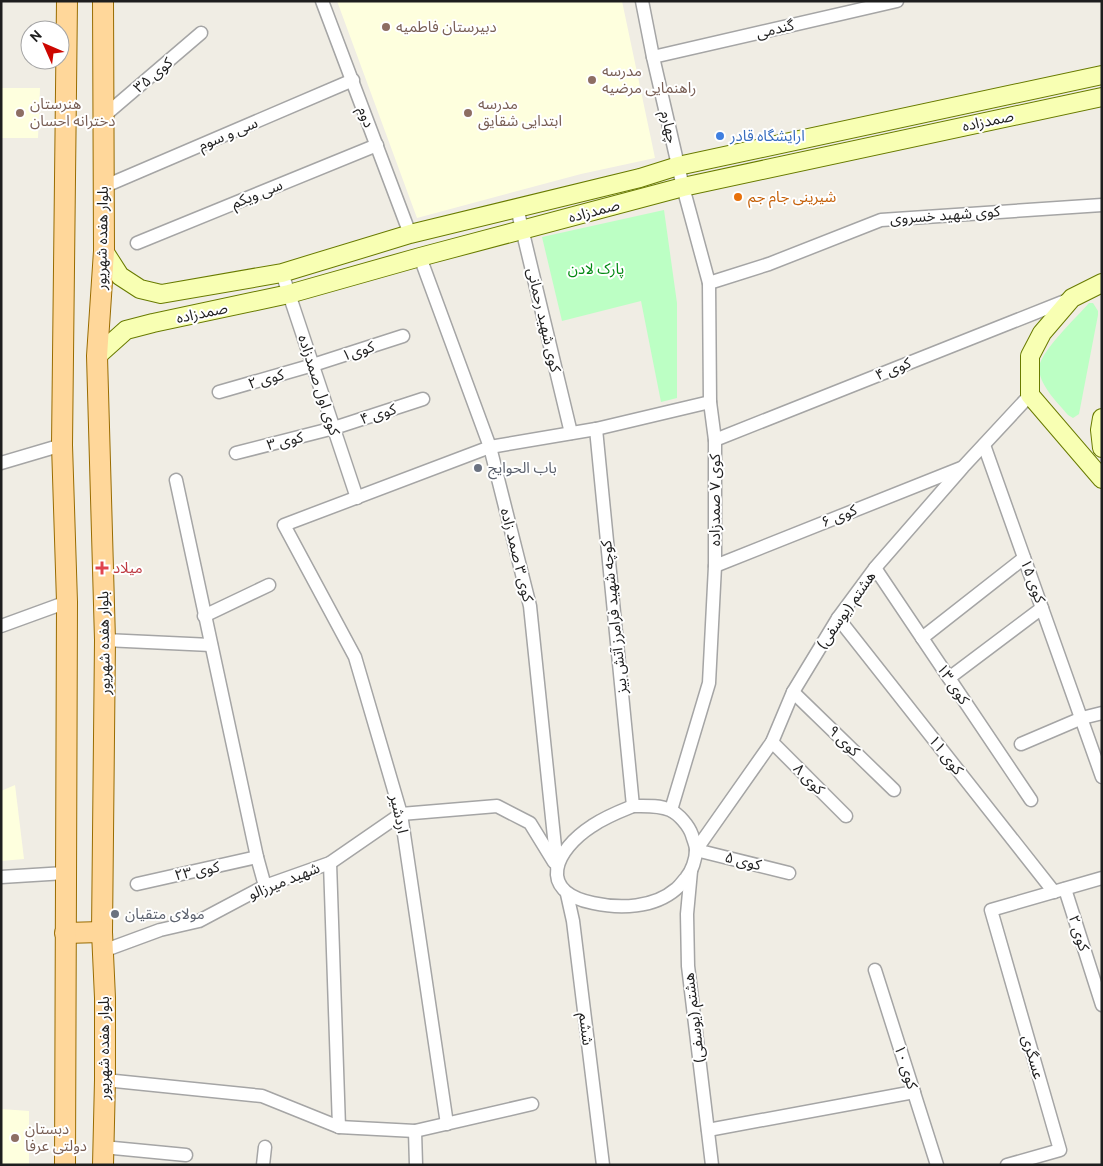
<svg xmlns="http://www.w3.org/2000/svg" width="1103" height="1166" viewBox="0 0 1103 1166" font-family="Overpass,'Noto Sans Arabic',sans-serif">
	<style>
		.education { fill: #feffde }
		.park { fill: #bcffc4 }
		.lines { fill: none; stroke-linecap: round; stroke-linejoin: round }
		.street-casing { stroke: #a5a5a5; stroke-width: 15 }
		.secondary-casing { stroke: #697b00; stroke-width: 20 }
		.primary-casing { stroke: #996c00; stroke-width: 22 }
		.street { stroke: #fff; stroke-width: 12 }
		.secondary { stroke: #f8ffb3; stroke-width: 18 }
		.primary { stroke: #ffd79a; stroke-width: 20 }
		.education-dot { fill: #8d6e63; stroke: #fff; stroke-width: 2 }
		.shop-dot { fill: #3f7fe0; stroke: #fff; stroke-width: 2 }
		.food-dot { fill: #e8710a; stroke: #fff; stroke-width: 2 }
		.worship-dot { fill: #6b7280; stroke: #fff; stroke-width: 2 }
		.health-dot { fill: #e0444e; stroke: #fff; stroke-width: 2 }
		.labels { text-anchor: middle; stroke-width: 4; stroke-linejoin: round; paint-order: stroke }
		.education-label { font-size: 15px; fill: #785e54; stroke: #fff; text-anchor: start }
		.street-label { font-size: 15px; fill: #1e1e1e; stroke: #fff }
		.shop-label { font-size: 15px; fill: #366cbe; stroke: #fff; text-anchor: start }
		.food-label { font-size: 15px; fill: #c56008; stroke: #fff; text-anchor: start }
		.park-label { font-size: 15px; fill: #018811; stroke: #fff }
		.worship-label { font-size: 15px; fill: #5b616d; stroke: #fff; text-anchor: start }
		.health-label { font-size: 15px; fill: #be3a42; stroke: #fff; text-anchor: start }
	</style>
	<rect width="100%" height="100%" fill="#f0ede4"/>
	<g class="education">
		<polygon points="337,1 622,1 655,158 581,174 417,218"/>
		<polygon points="1,88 40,88 38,138 1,138"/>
		<polygon points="15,785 24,859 1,861 1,791"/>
		<polygon points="1,1109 29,1111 29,1165 1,1165"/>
	</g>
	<g class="park">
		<polygon points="664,210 677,303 677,398 661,402 641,301 562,321 542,237"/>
		<path d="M1089 303H1093L1098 311V315L1079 414 1073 418 1068 415C1058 403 1041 387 1039 370 1037 354 1078 316 1089 303Z"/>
	</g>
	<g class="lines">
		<g class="street-casing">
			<g id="street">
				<polyline points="322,1 410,234"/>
				<polyline points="642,1 653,57 683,187 709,283 710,402 715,440 715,566 709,683 671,810"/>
				<polyline points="653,57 897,1"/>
				<polyline points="104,116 201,33"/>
				<polyline points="103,187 353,80"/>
				<polyline points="517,208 571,433"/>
				<polyline points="137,243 377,145"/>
				<polyline points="420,257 490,447 530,606 557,866"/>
				<polyline points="282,273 357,498"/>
				<polyline points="709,283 769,264 881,220 1102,205"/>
				<polyline points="219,392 313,365 403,336"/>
				<polyline points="596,429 633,806"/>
				<polyline points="715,440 1070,299"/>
				<polyline points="984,445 1102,777"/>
				<polyline points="236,453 334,428 423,399"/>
				<polyline points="1,463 62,445"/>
				<polyline points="176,480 257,857 265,886"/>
				<polyline points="715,566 961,468"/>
				<polyline points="875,568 1031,800"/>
				<polyline points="204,616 269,585"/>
				<polyline points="838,618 1054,892"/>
				<polyline points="1,626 67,602"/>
				<polyline points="922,638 1024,558"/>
				<polyline points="105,640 211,645"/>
				<polyline points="949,678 1042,608"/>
				<polyline points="793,692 894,790"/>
				<polyline points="772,742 846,816"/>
				<polyline points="1021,744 1082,718 1102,713"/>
				<path d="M633 806C645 806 659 805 670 810 679 814 689 826 692 835 693 839 696 845 696 850 696 859 692 871 686 878 683 881 680 886 676 889 654 908 620 909 593 903 536 891 555 850 592 826 605 817 618 812 633 806Z"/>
				<polyline points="330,863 339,1127"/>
				<polyline points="691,871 687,914 688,966 712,1165"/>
				<polyline points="789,873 696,850 772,742 793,692 838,618 875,568 963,467 1030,395"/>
				<polyline points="1,877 65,873"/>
				<polyline points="137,884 257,857"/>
				<polyline points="1065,889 1102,1005"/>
				<polyline points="567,894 573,921 603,1165"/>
				<polyline points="103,951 160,930 199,921 265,886 330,863 401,814 497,806 530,823 554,862"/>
				<polyline points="875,970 937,1165"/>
				<polyline points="105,1080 262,1096 339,1127 415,1131 532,1104"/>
				<polyline points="447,1124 401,814 355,657 284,525 490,447 596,429 710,402"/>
				<polyline points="708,1130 914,1092"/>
				<polyline points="415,1131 416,1165"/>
				<polyline points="103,1147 186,1155"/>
				<polyline points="263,1165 265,1147"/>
				<polyline points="1007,1165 1060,1150 991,910 1102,878"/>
			</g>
		</g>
		<g class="secondary-casing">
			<g id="secondary">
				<polyline points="104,251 120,276 140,289 161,294 282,273 410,234 640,178 678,166 1102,75"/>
				<polyline points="1102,283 1072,298 1042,333 1030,356 1030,395 1102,479"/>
				<polyline points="97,356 126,330 153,323 289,294 420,257 683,187 1102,97"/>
				<polyline points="1102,418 1100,430 1102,448"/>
			</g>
		</g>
		<g class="primary-casing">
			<g id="primary">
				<polyline points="103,1 104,251 97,356 105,640 102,932 105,998 105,1080 103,1165"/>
				<polyline points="65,933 102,932"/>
				<polyline points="65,1165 67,602 62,445 67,1"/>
			</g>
		</g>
		<use href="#street" class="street"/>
		<use href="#secondary" class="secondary"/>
		<use href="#primary" class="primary"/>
	</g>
	<g class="education-dot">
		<circle cx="386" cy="27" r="5"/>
		<circle cx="592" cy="80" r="5"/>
		<circle cx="20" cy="113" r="5"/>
		<circle cx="468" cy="113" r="5"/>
		<circle cx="15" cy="1138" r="5"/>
	</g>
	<circle class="shop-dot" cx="720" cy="136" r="5"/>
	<circle class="food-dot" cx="738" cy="197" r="5"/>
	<g class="worship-dot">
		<circle cx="478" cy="468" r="5"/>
		<circle cx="115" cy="914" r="5"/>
	</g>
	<path class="health-dot" d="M99.5 560.5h5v5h5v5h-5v5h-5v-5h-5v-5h5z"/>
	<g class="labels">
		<g class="education-label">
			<text x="396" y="32">دبیرستان فاطمیه</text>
			<text x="602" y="76">مدرسه<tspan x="602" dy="17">راهنمایی مرضیه</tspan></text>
			<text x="30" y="109">هنرستان<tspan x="30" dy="17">دخترانه احسان</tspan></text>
			<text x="478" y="109">مدرسه<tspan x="478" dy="17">ابتدایی شقایق</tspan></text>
			<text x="25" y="1134">دبستان<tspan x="25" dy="17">دولتی عرفا</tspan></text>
		</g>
		<g class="street-label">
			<text transform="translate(775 29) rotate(-13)" y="5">گندمی</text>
			<text transform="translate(153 75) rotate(-40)" y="5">کوی ۳۵</text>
			<text transform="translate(366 117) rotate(69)" y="5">دوم</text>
			<text transform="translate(988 121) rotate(-12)" y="5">صمدزاده</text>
			<text transform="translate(669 127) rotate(77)" y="5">چهارم</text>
			<text transform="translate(228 134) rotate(-23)" y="5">سی و سوم</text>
			<text transform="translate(257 194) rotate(-22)" y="5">سی ویکم</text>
			<text transform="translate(594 211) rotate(-15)" y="5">صمدزاده</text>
			<text transform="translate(945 215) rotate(-4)" y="5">کوی شهید خسروی</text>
			<text transform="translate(102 238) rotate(-89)" y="5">بلوار هفده شهریور</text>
			<text transform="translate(202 313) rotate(-12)" y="5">صمدزاده</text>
			<text transform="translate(544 320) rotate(77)" y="5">کوی شهید رحمانی</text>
			<text transform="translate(358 351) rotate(-18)" y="5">کوی۱</text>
			<text transform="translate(893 369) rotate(-22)" y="5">کوی ۴</text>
			<text transform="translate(266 379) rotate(-16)" y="5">کوی ۲</text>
			<text transform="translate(319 385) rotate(72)" y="5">کوی اول صمدزاده</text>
			<text transform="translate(378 414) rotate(-18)" y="5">کوی ۴</text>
			<text transform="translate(285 441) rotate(-14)" y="5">کوی ۳</text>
			<text transform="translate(715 500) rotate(-90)" y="5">کوی ۷ صمدزاده</text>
			<text transform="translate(839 516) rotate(-22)" y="5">کوی ۶</text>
			<text transform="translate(517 555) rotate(76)" y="5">کوی ۳ صمد زاده</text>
			<text transform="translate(1033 581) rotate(70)" y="5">کوی ۱۵</text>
			<text transform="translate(846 610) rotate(-55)" y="5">هشتم (یوسفی)</text>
			<text transform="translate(614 617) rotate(-96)" y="5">کوچه شهید فرامرز آتش بیز</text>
			<text transform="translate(104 643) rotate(-91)" y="5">بلوار هفده شهریور</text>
			<text transform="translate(953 684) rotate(56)" y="5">کوی ۱۳</text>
			<text transform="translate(844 741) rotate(44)" y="5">کوی ۹</text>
			<text transform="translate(946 755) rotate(52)" y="5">کوی ۱۱</text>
			<text transform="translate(809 779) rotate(45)" y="5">کوی ۸</text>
			<text transform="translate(399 814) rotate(78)" y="5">اردشیر</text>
			<text transform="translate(743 861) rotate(14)" y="5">کوی ۵</text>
			<text transform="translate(197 871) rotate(-12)" y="5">کوی ۲۳</text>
			<text transform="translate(284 881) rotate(-22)" y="5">شهید میرزالو</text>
			<text transform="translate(1079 933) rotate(72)" y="5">کوی ۲</text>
			<text transform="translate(694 1018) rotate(-97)" y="5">هشتم (یوسفی)</text>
			<text transform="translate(586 1029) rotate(83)" y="5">ششم</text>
			<text transform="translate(104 1048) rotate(-90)" y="5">بلوار هفده شهریور</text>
			<text transform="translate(1033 1057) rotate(74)" y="5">عسگری</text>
			<text transform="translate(906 1067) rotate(72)" y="5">کوی ۱۰</text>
		</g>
		<g class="shop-label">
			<text x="730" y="141">ارایشگاه قادر</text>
		</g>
		<g class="food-label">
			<text x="748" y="202">شیرینی جام جم</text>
		</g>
		<g class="park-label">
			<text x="596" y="274">پارک لادن</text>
		</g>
		<g class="worship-label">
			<text x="488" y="473">باب الحوایج</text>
			<text x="125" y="919">مولای متقیان</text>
		</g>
		<g class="health-label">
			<text x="113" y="573">میلاد</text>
		</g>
	</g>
	<rect width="1103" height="1166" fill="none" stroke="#1e1e1e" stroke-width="5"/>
	<g transform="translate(45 45) rotate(315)"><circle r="24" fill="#ffffff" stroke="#a5a5a5"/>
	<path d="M0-4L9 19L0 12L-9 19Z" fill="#cd0700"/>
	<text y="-8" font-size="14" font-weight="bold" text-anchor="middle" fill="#1e1e1e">N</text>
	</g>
</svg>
